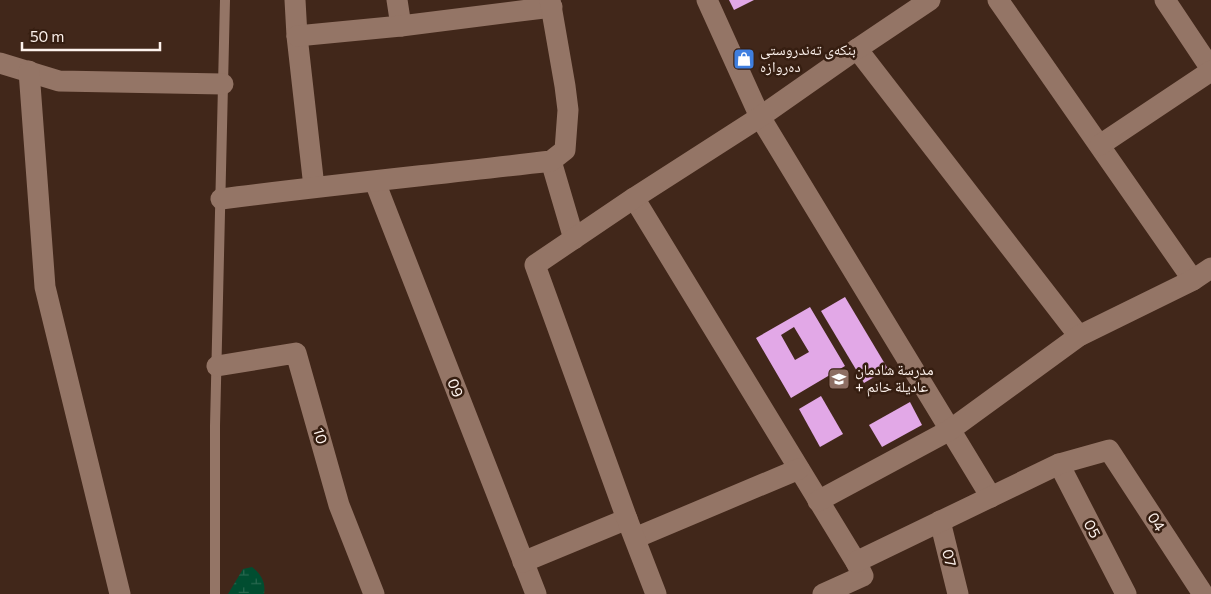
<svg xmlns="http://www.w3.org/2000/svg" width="1211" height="594" viewBox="0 0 1211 594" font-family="Commissioner,'Noto Naskh Arabic',sans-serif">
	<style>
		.wetland { fill: url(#wetland-marsh) }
		.building { fill: #e2a8e7; fill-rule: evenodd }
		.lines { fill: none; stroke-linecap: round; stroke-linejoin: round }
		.lane { stroke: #947566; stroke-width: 10 }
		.street { stroke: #947566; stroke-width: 21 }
		.labels { text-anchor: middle; stroke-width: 5; stroke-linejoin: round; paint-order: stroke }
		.poi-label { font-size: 15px; fill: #fdf2ed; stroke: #361e11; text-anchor: start }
		.street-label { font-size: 15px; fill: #fdf2ed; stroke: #361e11 }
	</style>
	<defs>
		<pattern id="wetland-marsh" width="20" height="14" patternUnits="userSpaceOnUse" patternTransform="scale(1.25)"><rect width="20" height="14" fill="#014d30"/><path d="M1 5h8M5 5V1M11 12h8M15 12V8" fill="none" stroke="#27674e"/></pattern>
	</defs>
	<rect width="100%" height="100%" fill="#41271a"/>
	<path class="wetland" d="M252 567C261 574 266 582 264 594H228L243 569Z"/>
	<g class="building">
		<polygon points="729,0 754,0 734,10"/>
		<polygon points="845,297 888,369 864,383 821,311"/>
		<path d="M810 307 845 366 791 398 756 338ZM794 327 809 352 795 360 781 335Z"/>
		<polygon points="821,396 843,434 820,447 799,409"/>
		<polygon points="910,402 922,425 882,447 869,425"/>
	</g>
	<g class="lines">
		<polyline class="lane" points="215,594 215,426 225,0"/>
		<g class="street">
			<polyline points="295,0 297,36 314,187"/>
			<polyline points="397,0 401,26"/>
			<polyline points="707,0 760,117 991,497"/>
			<polyline points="998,0 1193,280"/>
			<polyline points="1165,0 1211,69"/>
			<polyline points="297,36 401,26 552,7"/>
			<polyline points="857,49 1079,336"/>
			<polyline points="0,63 59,81 223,84"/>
			<polyline points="29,71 45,287 120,594"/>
			<polyline points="1100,145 1211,71"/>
			<polyline points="551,161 574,239"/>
			<polyline points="375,182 536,594"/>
			<polyline points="634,198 856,562 863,576 823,594"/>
			<path d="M221 199C330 185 441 174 551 161L565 150 568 110 565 86 550 0"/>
			<polyline points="217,366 296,353 339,505 374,594"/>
			<polyline points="1059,464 1126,594"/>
			<polyline points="818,501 950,430 1079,336 1193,280 1211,268"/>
			<polyline points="940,521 958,594"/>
			<polyline points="635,538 799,469"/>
			<polyline points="523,562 627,519"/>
			<polyline points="856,562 1059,464 1109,450 1203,594"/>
			<polyline points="656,594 627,519 535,265 634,198 760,117 857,49 930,0"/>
		</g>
	</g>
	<defs>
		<g id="shop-square" transform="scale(1.125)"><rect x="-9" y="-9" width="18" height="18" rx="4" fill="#3f7fe0" stroke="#361e11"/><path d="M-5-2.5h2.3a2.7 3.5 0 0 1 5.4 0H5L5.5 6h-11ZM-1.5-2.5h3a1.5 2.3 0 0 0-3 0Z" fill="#fff"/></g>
		<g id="school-square" transform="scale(1.125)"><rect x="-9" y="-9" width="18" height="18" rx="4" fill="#8d6e63" stroke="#361e11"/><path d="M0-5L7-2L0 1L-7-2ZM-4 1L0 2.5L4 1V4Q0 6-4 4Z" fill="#fff"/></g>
	</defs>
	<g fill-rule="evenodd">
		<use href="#shop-square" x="744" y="59"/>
		<use href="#school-square" x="839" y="379"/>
	</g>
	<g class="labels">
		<g class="poi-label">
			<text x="760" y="55">بنکەی تەندروستی<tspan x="760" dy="17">دەروازە</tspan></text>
			<text x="855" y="375">مدرسة شادمان<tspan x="855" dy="17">+ عاديلة خانم</tspan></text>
		</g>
		<g class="street-label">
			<text transform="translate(455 388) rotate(69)" y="5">09</text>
			<text transform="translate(320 436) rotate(74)" y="5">10</text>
			<text transform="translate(1156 522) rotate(57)" y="5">04</text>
			<text transform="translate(1092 529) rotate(63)" y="5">05</text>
			<text transform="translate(949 558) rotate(76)" y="5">07</text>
		</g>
	</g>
	<path d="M22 42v8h138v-8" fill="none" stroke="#fdf2ed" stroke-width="2.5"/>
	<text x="30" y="42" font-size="15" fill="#fdf2ed" stroke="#361e11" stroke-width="4" paint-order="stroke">50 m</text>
</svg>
